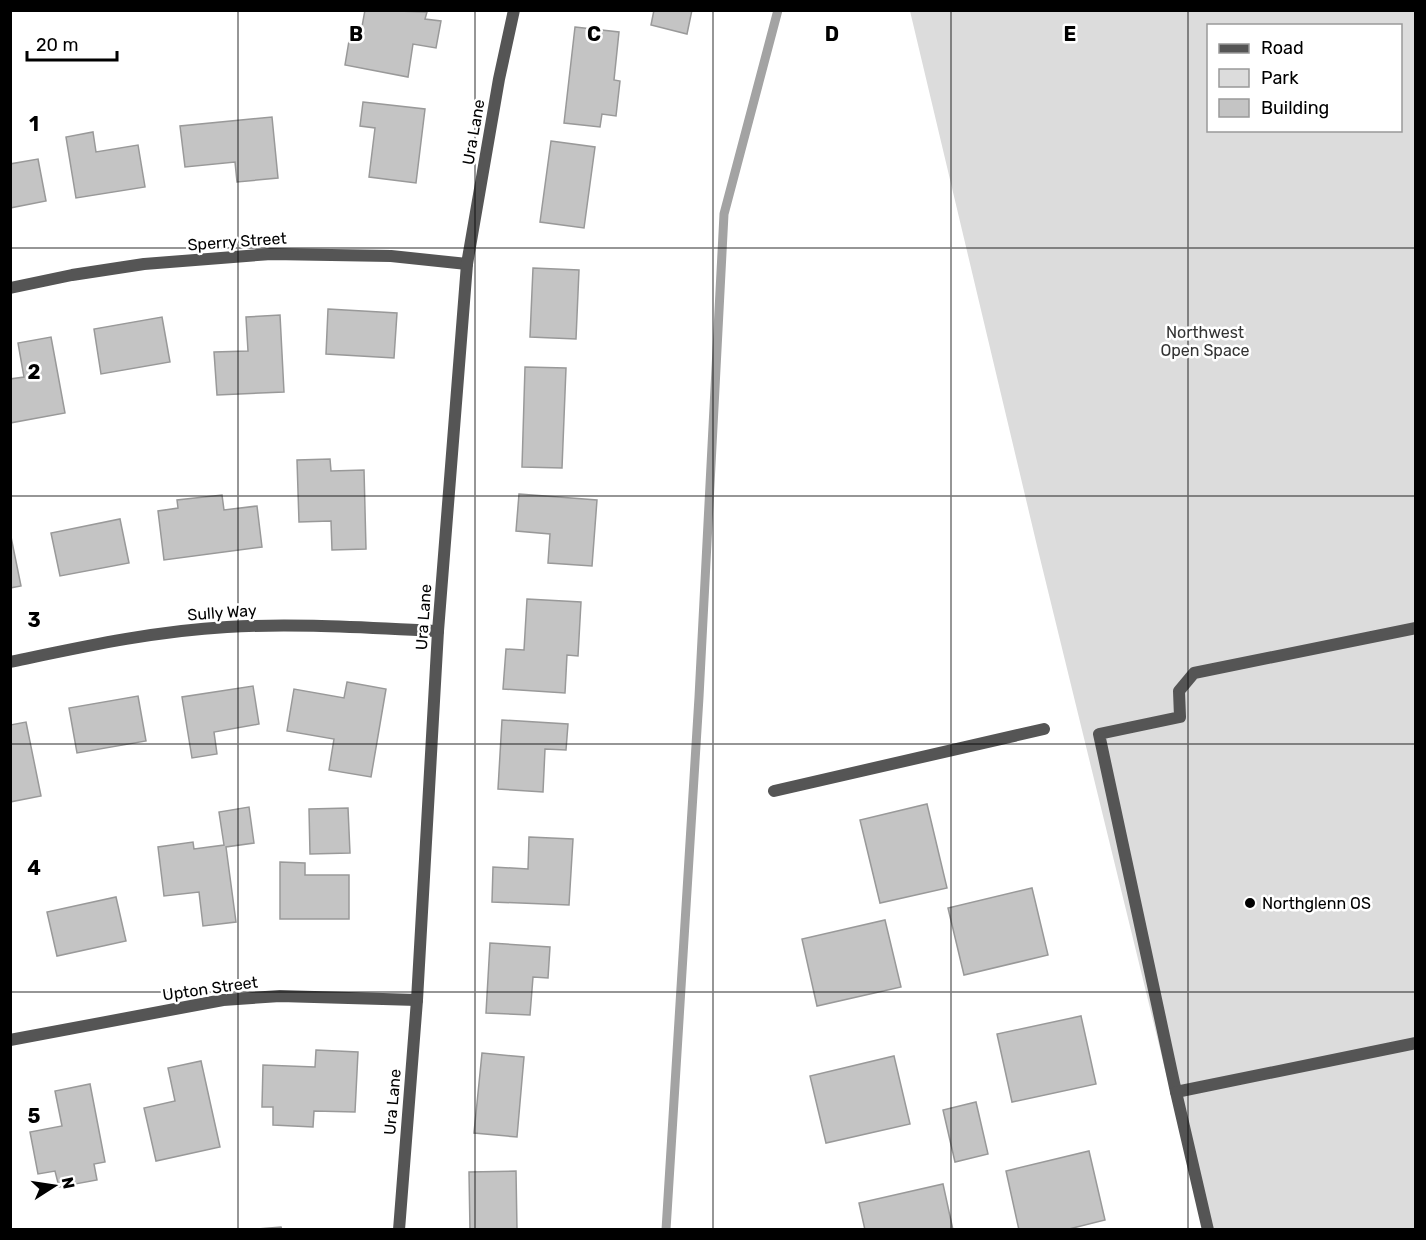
<svg xmlns="http://www.w3.org/2000/svg" width="1426" height="1240" viewBox="0 0 1426 1240" font-family="Rubik,sans-serif">
	<style>
		.green { fill: #dcdcdc; fill-rule: evenodd }
		.lines { fill: none; stroke-linecap: round; stroke-linejoin: round }
		.stream { stroke: #a3a3a3; stroke-width: 9 }
		.building { fill: #c4c4c4; stroke: #999; stroke-width: 1.5 }
		.lane { stroke: #555; stroke-width: 12 }
		.street { stroke: #555; stroke-width: 12 }
		.grid { fill: none; stroke: #000; stroke-width: 1.5; stroke-opacity: 0.55 }
		.poi-dot { fill: #000; stroke: #fff; stroke-width: 2 }
		.labels { text-anchor: middle; stroke-width: 5; stroke-linejoin: round; paint-order: stroke }
		.street-label { font-size: 16px; fill: #000; stroke: #fff }
		.park-label { font-size: 16px; fill: #333; stroke: #fff }
		.poi-label { font-size: 16px; fill: #000; stroke: #fff; text-anchor: start }
		.grid-label { font-size: 20px; text-anchor: middle; font-weight: bold; fill: #000; stroke: #fff; stroke-width: 5; stroke-linejoin: round; paint-order: stroke }
	</style>
	<rect width="100%" height="100%" fill="#fff"/>
	<path class="green" d="M910 11H1415V1229H1204L1038 550ZM1208 26H1400V130H1208Z"/>
	<g class="lines">
		<polyline class="stream" points="666,1230 699,697 724,214 778,10"/>
	</g>
	<g class="building">
		<polygon points="365,10 427,12 425,19 441,21 436,48 413,44 408,77 345,65 351,29 361,32"/>
		<polygon points="654,10 692,10 687,34 651,25"/>
		<polygon points="575,27 619,32 614,80 620,81 616,116 602,114 600,127 564,123"/>
		<polygon points="363,102 425,109 416,183 369,177 375,128 360,126"/>
		<polygon points="272,117 278,178 237,182 235,162 185,167 180,126"/>
		<polygon points="93,132 96,152 138,145 145,187 76,198 66,137"/>
		<polygon points="551,141 595,147 584,228 540,222"/>
		<polygon points="38,159 46,201 10,208 10,164"/>
		<polygon points="533,268 579,270 576,339 530,337"/>
		<polygon points="328,309 397,313 394,358 326,354"/>
		<polygon points="280,315 284,392 217,395 214,352 248,351 246,317"/>
		<polygon points="162,317 170,362 101,374 94,329"/>
		<polygon points="51,337 65,413 10,423 10,379 24,377 18,343"/>
		<polygon points="525,367 566,368 562,468 522,467"/>
		<polygon points="330,459 331,471 364,470 366,549 332,550 331,521 299,522 297,460"/>
		<polygon points="519,494 597,500 592,566 548,563 550,534 516,531"/>
		<polygon points="222,495 224,510 257,506 262,547 164,560 158,511 178,508 177,500"/>
		<polygon points="120,519 129,563 60,576 51,533"/>
		<polygon points="10,532 21,586 10,588"/>
		<polygon points="527,599 581,602 578,656 567,655 565,693 503,689 506,649 524,650"/>
		<polygon points="347,682 386,689 371,777 329,770 334,739 287,731 294,689 344,698"/>
		<polygon points="253,686 259,724 214,732 217,754 192,758 182,697"/>
		<polygon points="138,696 146,741 77,753 69,708"/>
		<polygon points="502,720 568,724 566,750 545,749 543,792 498,789"/>
		<polygon points="26,722 41,796 10,802 10,725"/>
		<polygon points="927,804 947,888 880,903 860,820"/>
		<polygon points="249,807 254,843 226,847 236,922 203,926 199,892 164,896 158,847 193,842 194,849 224,845 219,812"/>
		<polygon points="348,808 350,853 310,854 309,809"/>
		<polygon points="529,837 573,839 569,905 492,902 493,867 528,869"/>
		<polygon points="280,862 305,863 305,875 349,875 349,919 280,919"/>
		<polygon points="1032,888 1048,955 964,975 948,908"/>
		<polygon points="116,897 126,941 57,956 47,912"/>
		<polygon points="885,920 901,987 817,1006 802,939"/>
		<polygon points="490,943 550,947 548,978 533,977 530,1015 486,1013"/>
		<polygon points="1081,1016 1096,1084 1012,1102 997,1034"/>
		<polygon points="316,1050 358,1052 355,1112 314,1111 313,1127 273,1125 273,1107 262,1107 263,1065 315,1067"/>
		<polygon points="482,1053 524,1057 517,1137 474,1133"/>
		<polygon points="894,1056 910,1124 826,1143 810,1076"/>
		<polygon points="201,1061 220,1147 156,1161 144,1108 175,1101 168,1068"/>
		<polygon points="90,1084 105,1162 94,1164 97,1180 59,1187 55,1171 38,1174 30,1132 62,1126 55,1091"/>
		<polygon points="976,1102 988,1154 955,1162 943,1110"/>
		<polygon points="1089,1151 1105,1220 1065,1230 1019,1230 1006,1171"/>
		<polygon points="516,1171 517,1230 470,1230 469,1172"/>
		<polygon points="943,1184 953,1230 865,1230 859,1203"/>
		<polygon points="281,1227 282,1230 258,1230 258,1229"/>
	</g>
	<g class="lines">
		<g class="lane">
			<polyline points="1416,628 1194,673 1179,691 1180,717 1099,734 1176,1092 1416,1043"/>
			<polyline points="774,791 1044,729"/>
		</g>
		<g class="street">
			<polyline points="10,288 72,275 144,264 271,254 391,256 467,264"/>
			<path d="M10 662C82 647 154 631 227 627 298 623 368 628 438 631"/>
			<polyline points="10,1040 223,1000 280,996 417,1000"/>
			<polyline points="1176,1092 1208,1230"/>
			<polyline points="399,1230 417,1000 438,631 467,264 499,79 514,10"/>
		</g>
	</g>
	<path class="grid" d="M238 10V1230M475 10V1230M713 10V1230M951 10V1230M1188 10V1230M10 248H1416M10 496H1416M10 744H1416M10 992H1416"/>
	<circle class="poi-dot" cx="1250" cy="903" r="6"/>
	<g class="labels">
		<g class="street-label">
			<text transform="translate(473 132) rotate(-80)" y="6">Ura Lane</text>
			<text transform="translate(237 241) rotate(-4)" y="6">Sperry Street</text>
			<text transform="translate(222 612) rotate(-4)" y="6">Sully Way</text>
			<text transform="translate(423 617) rotate(-86)" y="6">Ura Lane</text>
			<text transform="translate(210 988) rotate(-8)" y="6">Upton Street</text>
			<text transform="translate(392 1102) rotate(-85)" y="6">Ura Lane</text>
		</g>
		<g class="park-label">
			<text x="1205" y="338">Northwest<tspan x="1205" dy="18">Open Space</tspan></text>
		</g>
		<g class="poi-label">
			<text x="1262" y="909">Northglenn OS</text>
		</g>
	</g>
	<g class="grid-label">
		<text x="356" y="41">B</text>
		<text x="594" y="41">C</text>
		<text x="832" y="41">D</text>
		<text x="1070" y="41">E</text>
		<text x="34" y="131">1</text>
		<text x="34" y="379">2</text>
		<text x="34" y="627">3</text>
		<text x="34" y="875">4</text>
		<text x="34" y="1123">5</text>
	</g>
	<rect width="1426" height="1240" fill="none" stroke="#000000" stroke-width="24"/>
	<rect x="1207" y="24" width="195" height="108" fill="#ffffff" stroke="#999999" stroke-width="1.5"/>
	<rect x="1219" y="44" width="30" height="9" fill="#555555" stroke="#999999" stroke-width="1.5"/>
	<text x="1261" y="54" font-size="18" fill="#000000">Road</text>
	<rect x="1219" y="69" width="30" height="18" fill="#dcdcdc" stroke="#999999" stroke-width="1.5"/>
	<text x="1261" y="84" font-size="18" fill="#000000">Park</text>
	<rect x="1219" y="99" width="30" height="18" fill="#c4c4c4" stroke="#999999" stroke-width="1.5"/>
	<text x="1261" y="114" font-size="18" fill="#000000">Building</text>
	<g transform="translate(54 1186) rotate(78)" stroke="#ffffff" stroke-width="4.5" paint-order="stroke">
	<path d="M0-4.5L10 22L0 15L-10 22Z" fill="#000000"/>
	<text y="-9" font-size="16" font-weight="bold" text-anchor="middle" fill="#000000">N</text>
	</g>
	<path d="M27 51v9h90v-9" fill="none" stroke="#000000" stroke-width="3"/>
	<text x="36" y="51" font-size="18" fill="#000000" stroke="#ffffff" stroke-width="4.5" paint-order="stroke">20 m</text>
</svg>
